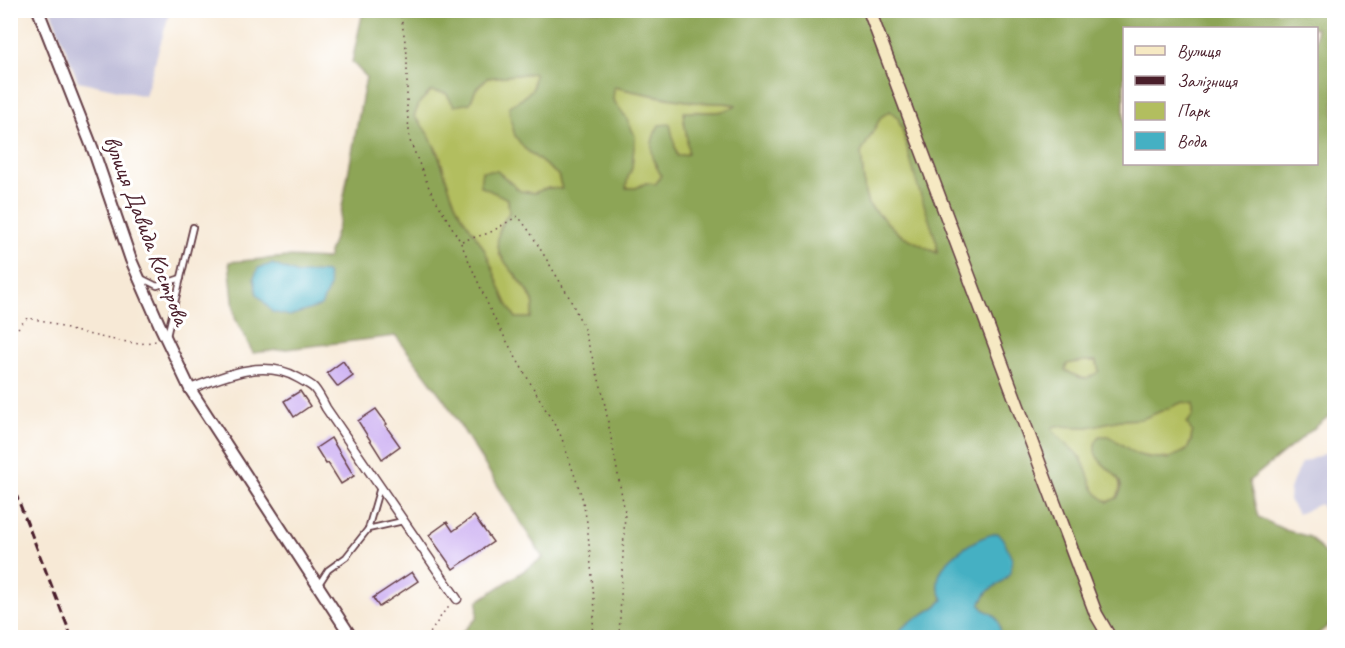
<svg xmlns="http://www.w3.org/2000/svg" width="1345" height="648" viewBox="0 0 1345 648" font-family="Caveat,sans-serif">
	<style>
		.industrial { fill: #c3c1db }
		.green { fill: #b2be5f; stroke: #7e6e45; stroke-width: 1.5 }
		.forest { fill: #8da556; stroke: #6c6240; stroke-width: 1.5; fill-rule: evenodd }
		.water { fill: #45b0c3; stroke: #486877; stroke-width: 1.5 }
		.building { fill: #c7a8f1 }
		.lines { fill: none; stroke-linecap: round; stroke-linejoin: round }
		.service-casing { stroke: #643d45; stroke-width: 8 }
		.minor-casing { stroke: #643d45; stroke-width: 11 }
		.tertiary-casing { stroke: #643d45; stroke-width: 14 }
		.secondary-casing { stroke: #643d45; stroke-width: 15 }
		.path { stroke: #643d45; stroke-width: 1.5; stroke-dasharray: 1.5 4.5; stroke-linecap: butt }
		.service { stroke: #fff; stroke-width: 4.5 }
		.minor { stroke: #fff; stroke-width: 8 }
		.tertiary { stroke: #fff; stroke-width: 10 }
		.secondary { stroke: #f6e9c3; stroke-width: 12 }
		.rail { stroke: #4a1f2b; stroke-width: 3; stroke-dasharray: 9 4.5; stroke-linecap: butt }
		.labels { text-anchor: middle; stroke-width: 6; stroke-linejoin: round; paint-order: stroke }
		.street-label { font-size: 24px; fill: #4a1f2b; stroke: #fff }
	</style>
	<rect width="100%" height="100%" fill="#fff"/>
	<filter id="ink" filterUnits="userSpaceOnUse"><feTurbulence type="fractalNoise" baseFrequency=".0167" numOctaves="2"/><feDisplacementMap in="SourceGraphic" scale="12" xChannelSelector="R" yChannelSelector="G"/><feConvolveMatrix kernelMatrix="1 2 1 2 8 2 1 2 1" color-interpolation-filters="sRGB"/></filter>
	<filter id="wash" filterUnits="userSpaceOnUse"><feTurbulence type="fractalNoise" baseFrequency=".008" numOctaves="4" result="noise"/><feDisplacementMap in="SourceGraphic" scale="24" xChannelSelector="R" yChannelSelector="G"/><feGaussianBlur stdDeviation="1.35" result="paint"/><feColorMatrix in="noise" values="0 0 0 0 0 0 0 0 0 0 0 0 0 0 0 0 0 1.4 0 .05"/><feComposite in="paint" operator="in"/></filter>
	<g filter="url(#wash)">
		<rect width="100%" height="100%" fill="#f7e9d6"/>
		<g class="industrial">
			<polygon points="51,11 170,11 145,96 78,81"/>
			<polygon points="1334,450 1334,529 1320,504 1298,514 1289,500 1290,488 1301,463"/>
		</g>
		<g class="green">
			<polygon points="534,73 533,88 522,99 510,106 524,148 558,175 562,189 547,188 534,193 520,191 497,171 508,199 509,213 501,225 499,254 527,290 534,304 531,318 516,318 507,306 484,249 458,211 447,182 439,153 414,116 420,102 431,91 446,93 470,103 476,89 487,78"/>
			<path d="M614 87C640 93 667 99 694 102 709 104 722 101 737 106 718 116 704 110 684 112V123L687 133 689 154 677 156 670 125 656 166 661 175 656 184 646 183 636 188H625L628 177 632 168 613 100Z"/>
			<polygon points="890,111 898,118 902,129 937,243 937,253 899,234 868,204 865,194 861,153 881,117"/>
			<path d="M1084 361H1096L1100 371C1085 383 1079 378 1064 369L1067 363Z"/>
			<path d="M1183 402 1193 404C1193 434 1196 461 1157 458 1150 458 1139 454 1134 455 1124 456 1113 461 1103 464 1116 476 1125 479 1117 498L1108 502 1099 497 1093 488 1081 458 1057 437 1051 428 1055 426 1088 427 1120 420 1142 419Z"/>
		</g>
		<path class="forest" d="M363 11H1334V412L1249 481 1258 517 1285 530 1310 537 1334 564V621L1313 638 1001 637C1000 629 999 620 991 614 986 610 984 611 980 604L987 592 1005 579 938 586 943 600C930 615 905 618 896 637H457L477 618 478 601 543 558 445 401 396 336 253 353 235 318 229 262 288 257 327 259 339 223 366 77 352 62ZM1124 28H1316V164H1124ZM534 73 533 88 522 99 509 106 511 121 515 136 524 148 558 175 562 189 547 188 534 193 520 191 497 171H482L480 186 508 199 509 213C484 248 504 259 525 287 528 291 533 299 534 304 534 308 531 314 531 318H516C501 298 496 273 485 251 477 234 463 221 455 203 442 171 439 142 414 116L420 102 431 91 446 93 454 106 470 103 476 89 487 78ZM614 87C640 93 667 98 694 102 708 104 722 101 736 105 721 116 702 111 684 112 684 127 688 139 688 154L677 156 670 124 659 125C648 144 650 156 661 175L656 184 646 183 636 188H626L628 177 632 168 635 136 626 117 613 100ZM890 111 898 118 902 129 916 181 937 243V253L899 234 868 204 865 194 861 153 881 117ZM1084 361H1096L1099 371C1085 383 1079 378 1065 370L1067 364ZM1183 402 1193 404V415L1187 423 1192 432 1191 442 1186 451 1167 459 1146 457 1136 454 1109 436H1099C1098 439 1095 441 1095 445 1091 465 1123 471 1121 489 1121 492 1118 495 1117 498L1108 502C1087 490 1092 477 1081 459 1074 448 1060 442 1052 428L1055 426 1088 427 1120 420 1142 419Z"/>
		<g class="water">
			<polygon points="272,264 298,274 315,272 327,273 330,286 321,306 290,316 272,312 257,294 254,278 258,268"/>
			<path d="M998 533 1003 539 1012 559 1010 573 1005 579 987 592 980 604C983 611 986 610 992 614 1000 619 1000 629 1001 637H896C905 618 930 615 943 600 941 594 937 588 938 581 940 559 978 536 998 533Z"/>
		</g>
		<g id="blocks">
			<g class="building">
				<polygon points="343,361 353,376 338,387 327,373"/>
				<polygon points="300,391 310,406 294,417 284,401"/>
				<polygon points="376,409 387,424 385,425 400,446 382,459 358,421"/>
				<polygon points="331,438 354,476 341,484 328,463 326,464 316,448"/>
				<polygon points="474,516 493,542 453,569 429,535 447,522 453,531"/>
				<polygon points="412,572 418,581 379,607 373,598"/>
			</g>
		</g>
	</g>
	<g filter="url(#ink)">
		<use href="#blocks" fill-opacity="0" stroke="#643d45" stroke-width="1.5"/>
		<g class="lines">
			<g class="service-casing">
				<g id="service">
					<polyline points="141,278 157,286 181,278"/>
					<polyline points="167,336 193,227"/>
					<polyline points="368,529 403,521"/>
					<polyline points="319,584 328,570 346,557 368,529 380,487"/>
				</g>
			</g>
			<g class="minor-casing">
				<path id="minor" d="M190 389C224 376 263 358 298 378 303 381 310 384 314 388 319 394 323 402 326 408L457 599"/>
			</g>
			<g class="tertiary-casing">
				<polyline id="tertiary" points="38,10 94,152 131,260 160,326 190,389 352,638"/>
			</g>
			<g class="secondary-casing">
				<polyline id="secondary" points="869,10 1096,614 1110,638"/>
			</g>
			<g class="path">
				<polyline points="400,10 407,54 407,109 410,141 430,190 460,241 493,316 516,358 561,436 582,497 587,522 595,610 591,638"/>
				<polyline points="462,241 489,233 518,216 530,232 568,295 583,326 602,390 625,512 619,638"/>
				<polyline points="10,337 27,318 45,321 70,330 109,339 140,344 156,341"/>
				<polyline points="427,638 443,613 449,607"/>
			</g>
			<use href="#service" class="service"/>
			<use href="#minor" class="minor"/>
			<use href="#tertiary" class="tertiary"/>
			<use href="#secondary" class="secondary"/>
			<polyline class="rail" points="10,479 72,638"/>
		</g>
	</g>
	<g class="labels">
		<g class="street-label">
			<text transform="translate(147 230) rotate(69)" y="8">вулиця Давида Кострова</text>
		</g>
	</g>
	<rect width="1345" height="648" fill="none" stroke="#fff" stroke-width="36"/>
	<rect x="1123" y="27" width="195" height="138" fill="#ffffff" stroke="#b7a5aa" stroke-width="1.5"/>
	<rect x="1135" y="46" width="30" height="9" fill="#f6e9c3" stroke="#b7a5aa" stroke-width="1.5"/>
	<text x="1177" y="57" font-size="18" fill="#4a1f2b">Вулиця</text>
	<rect x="1135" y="76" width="30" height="9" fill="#4a1f2b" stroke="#b7a5aa" stroke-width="1.5"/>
	<text x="1177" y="87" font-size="18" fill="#4a1f2b">Залізниця</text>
	<rect x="1135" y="102" width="30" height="18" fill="#b2be5f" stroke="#b7a5aa" stroke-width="1.5"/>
	<text x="1177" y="117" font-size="18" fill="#4a1f2b">Парк</text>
	<rect x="1135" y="132" width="30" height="18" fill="#45b0c3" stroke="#b7a5aa" stroke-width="1.5"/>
	<text x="1177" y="147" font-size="18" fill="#4a1f2b">Вода</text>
</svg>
